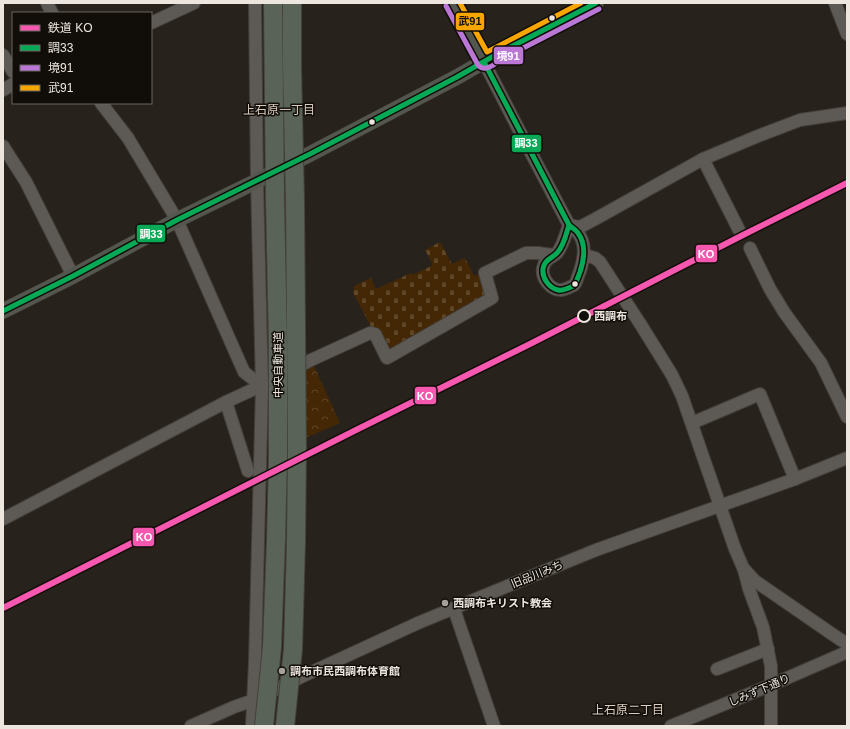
<svg xmlns="http://www.w3.org/2000/svg" width="850" height="729" viewBox="0 0 850 729" font-family="Helvetica,'Noto Sans JP',sans-serif">
	<style>
		.cemetery { fill: url(#cemetery-stones) }
		.park { fill: url(#park-crowns) }
		.lines { fill: none; stroke-linecap: round; stroke-linejoin: round }
		.minor-casing { stroke: #44403b; stroke-width: 14 }
		.major-casing { stroke: #44403b; stroke-width: 16 }
		.minor { stroke: #5d5954; stroke-width: 12 }
		.major { stroke: #53574e; stroke-width: 15 }
		.highway-bridge-casing { stroke: #44403b; stroke-width: 20; stroke-linecap: butt }
		.highway-bridge { stroke: #5a6357; stroke-width: 18 }
		.bus-1-casing { stroke: #110d08; stroke-width: 8 }
		.bus-2-casing { stroke: #110d08; stroke-width: 8 }
		.bus-3-casing { stroke: #110d08; stroke-width: 8 }
		.bus-1 { stroke: #06aa56; stroke-width: 5 }
		.bus-2 { stroke: #ba77d6; stroke-width: 5 }
		.bus-3 { stroke: #f7a600; stroke-width: 5 }
		.rail-1-casing { stroke: #110d08; stroke-width: 9 }
		.rail-1 { stroke: #f657af; stroke-width: 6 }
		.bus-dot { fill: #ece6df; stroke: #110d08; stroke-width: 1.5 }
		.stop-dot { fill: #110d08; stroke: #ece6df; stroke-width: 2 }
		.poi-dot { fill: #a7a19b; stroke: #110d08; stroke-width: 1.5 }
		.labels { text-anchor: middle; stroke-width: 3; stroke-linejoin: round; paint-order: stroke }
		.stop-label { font-size: 11px; font-weight: bold; fill: #ece6df; stroke: #110d08; text-anchor: start }
		.street-label { font-size: 11px; fill: #ece6df; stroke: #110d08 }
		.poi-label { font-size: 11px; font-weight: bold; fill: #ece6df; stroke: #110d08; text-anchor: start }
		.neighbourhood-label { font-size: 12px; fill: #dbcec1; stroke: #110d08 }
		.line-badge { stroke: #110d08; stroke-width: 1.5 }
		.badge-label { font-size: 11px; text-anchor: middle; font-weight: bold; fill: #fff }
		.pale-badge-label { font-size: 11px; text-anchor: middle; font-weight: bold; fill: #111 }
	</style>
	<defs>
		<pattern id="cemetery-stones" width="16" height="16" patternUnits="userSpaceOnUse"><rect width="16" height="16" fill="#442704"/><path d="M2 7V4a2 2 0 0 1 4 0v3zM10 15v-3a2 2 0 0 1 4 0v3z" fill="#5f4628"/></pattern>
		<pattern id="park-crowns" width="20" height="18" patternUnits="userSpaceOnUse"><rect width="20" height="18" fill="#442704"/><path d="M2 6a3 3 0 1 1 6 0M12 15a3 3 0 1 1 6 0" fill="none" stroke="#5f4628"/></pattern>
	</defs>
	<rect width="100%" height="100%" fill="#28221c"/>
	<path class="cemetery" d="M440 242 452 264 465 258 474 276 485 273 491 294 385 352C374 333 364 313 353 293L354 286 371 278 376 289 411 273 413 275 433 265 425 250Z"/>
	<polygon class="park" points="314,366 340,423 269,454 267,391"/>
	<g class="lines">
		<g class="minor-casing">
			<g id="minor">
				<polyline points="47,3 52,13"/>
				<polyline points="835,3 847,34"/>
				<polyline points="151,23 194,3"/>
				<polyline points="3,55 13,72"/>
				<path d="M484 62 520 132 569 225C572 228 576 230 578 233 587 244 584 259 580 271 578 275 577 282 574 285 573 286 569 287 568 288 566 288 564 290 562 290 551 291 541 278 543 268 545 258 552 258 557 253 563 246 566 233 569 225"/>
				<polyline points="3,90 13,84"/>
				<polyline points="101,103 128,138 177,220 244,372 262,386"/>
				<polyline points="3,146 26,182 73,276"/>
				<polyline points="703,159 739,230"/>
				<polyline points="569,225 579,227 582,226 597,218 703,159 758,136 800,120 847,113"/>
				<polyline points="750,248 770,289 784,312 821,363 847,417"/>
				<polyline points="584,255 595,258 600,262 641,325 672,375 682,396 735,549 744,570 749,589 763,627 771,666 771,726"/>
				<polyline points="292,370 311,360 370,333 375,334 387,358 492,298 485,273 526,253 538,253 553,255"/>
				<polyline points="226,402 248,471"/>
				<polyline points="692,423 760,394 795,479"/>
				<polyline points="3,519 226,402 269,382"/>
				<polyline points="745,570 755,581 832,634 847,644"/>
				<polyline points="454,609 494,726"/>
				<polyline points="717,669 768,649"/>
				<polyline points="191,726 234,707 254,700 301,677 418,623 510,585 596,550 795,479 847,458"/>
				<polyline points="252,726 255,662 262,386 257,181 255,3"/>
				<polyline points="671,726 771,685 847,652"/>
			</g>
		</g>
		<g class="major-casing">
			<g id="major">
				<polyline points="452,3 484,62"/>
				<polyline points="3,311 73,276 177,220 257,181 310,154 457,77 499,53 596,3"/>
			</g>
		</g>
		<use href="#minor" class="minor"/>
		<use href="#major" class="major"/>
		<g class="highway-bridge-casing">
			<g id="highway-bridge">
				<polyline points="264,726 272,647 276,540 278,457 278,346 275,200 273,3"/>
				<polyline points="285,726 293,649 296,542 297,450 295,201 292,66 292,3"/>
			</g>
		</g>
		<use href="#highway-bridge" class="highway-bridge"/>
		<g class="bus-1-casing">
			<g id="bus-1">
				<polyline points="484,62 569,225"/>
				<path d="M569 225C572 228 576 230 578 233 587 245 584 260 580 272 578 276 577 283 573 286 569 288 563 291 558 290 549 288 542 278 543 269 544 260 551 259 557 253 564 246 566 234 569 225Z"/>
				<polyline points="3,311 73,276 177,220 310,154 457,77 499,53 596,3"/>
			</g>
		</g>
		<g class="bus-2-casing">
			<path id="bus-2" d="M446 6 478 65C485 73 495 64 502 59L599 9"/>
		</g>
		<g class="bus-3-casing">
			<polyline id="bus-3" points="460,3 487,52 581,3"/>
		</g>
		<use href="#bus-1" class="bus-1"/>
		<use href="#bus-2" class="bus-2"/>
		<use href="#bus-3" class="bus-3"/>
		<g class="rail-1-casing">
			<polyline id="rail-1" points="3,608 358,429 530,344 743,235 847,183"/>
		</g>
		<use href="#rail-1" class="rail-1"/>
	</g>
	<g class="bus-dot">
		<circle cx="552" cy="18" r="3.5"/>
		<circle cx="372" cy="122" r="3.5"/>
		<circle cx="575" cy="284" r="3.5"/>
	</g>
	<circle class="stop-dot" cx="584" cy="316" r="6"/>
	<g class="poi-dot">
		<circle cx="445" cy="603" r="4"/>
		<circle cx="282" cy="671" r="4"/>
	</g>
	<g class="labels">
		<g class="stop-label">
			<text x="594" y="320">西調布</text>
		</g>
		<g class="street-label">
			<text transform="translate(278 365) rotate(-90)" y="4">中央自動車道</text>
			<text transform="translate(537 574) rotate(-22)" y="4">旧品川みち</text>
			<text transform="translate(759 690) rotate(-23)" y="4">しみず下通り</text>
		</g>
		<g class="poi-label">
			<text x="453" y="607">西調布キリスト教会</text>
			<text x="290" y="675">調布市民西調布体育館</text>
		</g>
		<g class="neighbourhood-label">
			<text x="279" y="114">上石原一丁目</text>
			<text x="628" y="714">上石原二丁目</text>
		</g>
	</g>
	<g class="line-badge">
		<rect x="455" y="12" width="30" height="19" rx="4" fill="#f7a600"/>
		<rect x="493" y="46" width="31" height="19" rx="4" fill="#ba77d6"/>
		<rect x="511" y="134" width="31" height="19" rx="4" fill="#06aa56"/>
		<rect x="136" y="224" width="30" height="19" rx="4" fill="#06aa56"/>
		<rect x="695" y="244" width="23" height="19" rx="4" fill="#f657af"/>
		<rect x="414" y="386" width="23" height="19" rx="4" fill="#f657af"/>
		<rect x="132" y="527" width="23" height="20" rx="4" fill="#f657af"/>
	</g>
	<g class="badge-label">
		<text x="508" y="60">境91</text>
		<text x="526" y="147">調33</text>
		<text x="151" y="238">調33</text>
		<text x="706" y="258">KO</text>
		<text x="425" y="400">KO</text>
		<text x="144" y="541">KO</text>
	</g>
	<g class="pale-badge-label">
		<text x="470" y="25">武91</text>
	</g>
	<rect width="850" height="729" fill="none" stroke="#ece6df" stroke-width="8"/>
	<rect x="12" y="12" width="140" height="92" fill="#110d08" stroke="#69645e"/>
	<rect x="20" y="25" width="20" height="6" fill="#f657af" stroke="#69645e"/>
	<text x="48" y="32" font-size="12" fill="#ece6df">鉄道 KO</text>
	<rect x="20" y="45" width="20" height="6" fill="#06aa56" stroke="#69645e"/>
	<text x="48" y="52" font-size="12" fill="#ece6df">調33</text>
	<rect x="20" y="65" width="20" height="6" fill="#ba77d6" stroke="#69645e"/>
	<text x="48" y="72" font-size="12" fill="#ece6df">境91</text>
	<rect x="20" y="85" width="20" height="6" fill="#f7a600" stroke="#69645e"/>
	<text x="48" y="92" font-size="12" fill="#ece6df">武91</text>
</svg>
